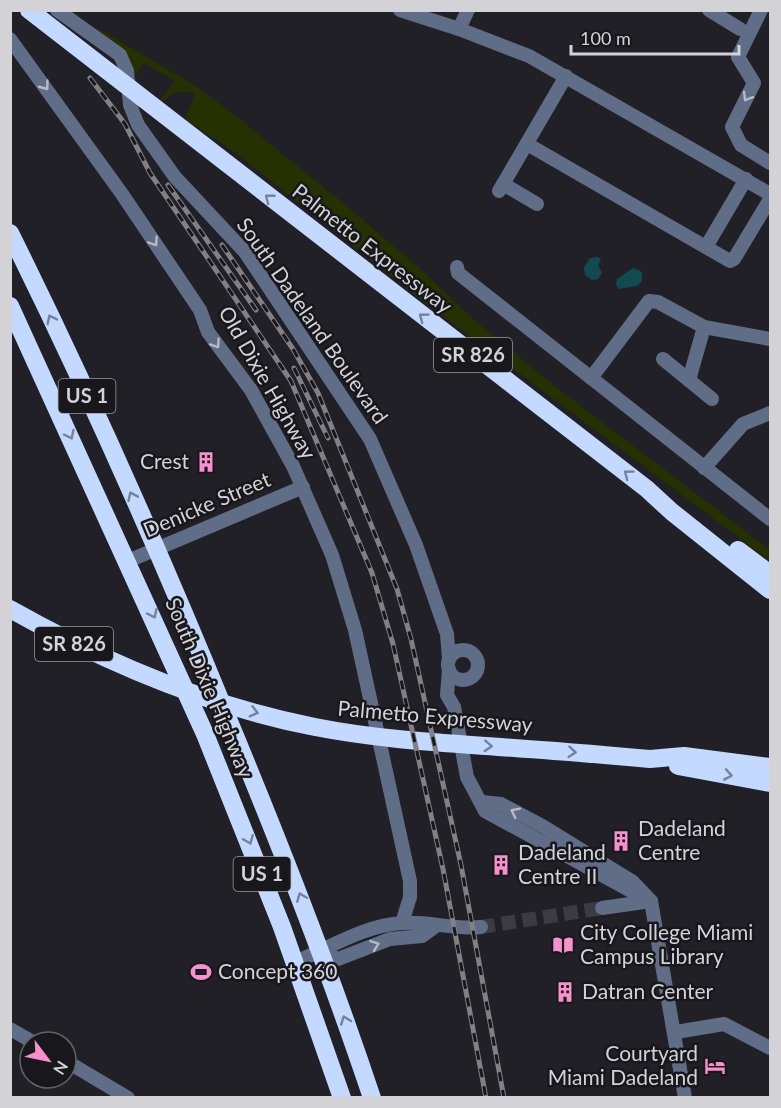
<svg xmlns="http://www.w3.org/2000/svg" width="781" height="1108" viewBox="0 0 781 1108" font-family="Lato,sans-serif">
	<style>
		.green { fill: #253100 }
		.water { fill: #114a51 }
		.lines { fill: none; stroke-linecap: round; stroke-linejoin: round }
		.minor-tunnel { stroke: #3c3b41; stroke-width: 14; stroke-dasharray: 14 7; stroke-linecap: butt }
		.minor { stroke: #5f6d86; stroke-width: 14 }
		.highway { stroke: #c3d9ff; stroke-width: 18 }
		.rail-casing { stroke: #808085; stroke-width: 5 }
		.rail { stroke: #17171c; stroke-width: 3; stroke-dasharray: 9; stroke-linecap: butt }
		.oneway { stroke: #b6bac3 }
		.oneway2 { stroke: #768299 }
		.labels { text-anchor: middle; stroke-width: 5; stroke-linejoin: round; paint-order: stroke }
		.shield { fill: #17171c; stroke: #9b9b9f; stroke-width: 1.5 }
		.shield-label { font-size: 20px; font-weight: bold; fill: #d3d3d7 }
		.street-label { font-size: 21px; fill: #d3d3d7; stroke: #17171c }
		.poi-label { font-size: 21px; fill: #d3d3d7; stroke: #17171c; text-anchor: start }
	</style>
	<rect width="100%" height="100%" fill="#212026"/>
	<path class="green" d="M99 29 191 83 231 112 342 202 417 266 473 319 556 387 770 550V561L412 293 236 153 185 119 195 94C180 88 171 92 161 104L158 102 175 81 144 63 136 75 127 58 97 33Z"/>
	<g class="water">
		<polygon points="597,257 601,259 598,265 602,273 598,279 592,280 585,275 584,267 590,258"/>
		<polygon points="633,268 642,272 642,281 637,286 619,289 616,285 617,279"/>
	</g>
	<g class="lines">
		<polyline class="minor-tunnel" points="481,927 602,908"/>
		<g class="minor">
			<polyline points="57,10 120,55 127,71 130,105 138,125 175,177 245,252 370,439 416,545 447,634 449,659"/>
			<polyline points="400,10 459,29 529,56 770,194"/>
			<polyline points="709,10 740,29"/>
			<polyline points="761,10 738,57 754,83 732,127 741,145 770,163"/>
			<polyline points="459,29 468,10"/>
			<polyline points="10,39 122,194 200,310 208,332 251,390 293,466 332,555 355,630 410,881 410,897 402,923"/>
			<polyline points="527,144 730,261 734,259 770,199"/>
			<polyline points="503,184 537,204"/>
			<polyline points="499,191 566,76"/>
			<polyline points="706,247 746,179"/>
			<polyline points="457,267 458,273 770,519"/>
			<polyline points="663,359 712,399"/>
			<polyline points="591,378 649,301 658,302 704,327 770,339"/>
			<polyline points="689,380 704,327"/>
			<polyline points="704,468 743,424 770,413"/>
			<polyline points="128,561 303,487"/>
			<circle cx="463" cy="665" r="15"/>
			<polyline points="449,670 447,695 454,707 467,777 485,811 644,898"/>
			<polyline points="482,802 501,804 544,827 633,882 651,901 685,1098"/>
			<polyline points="602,908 651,901"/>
			<polyline points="321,952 338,959 390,939 422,936 437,925"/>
			<path d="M295 962C330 948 364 925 403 923 429 921 454 930 481 927"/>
			<polyline points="10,1029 33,1042"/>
			<polyline points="676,1032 724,1024 770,1048"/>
			<polyline points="66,1061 128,1098"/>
		</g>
		<g class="highway">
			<polyline points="29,10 647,489 672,512 770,590"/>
			<path d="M10 233C89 392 161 555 228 719 280 844 329 969 372 1098"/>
			<polyline points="10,306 205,734 282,927 342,1098"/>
			<polyline points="738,550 770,574"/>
			<path d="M10 609C106 663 207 706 315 727 381 740 447 743 514 748 559 751 605 755 650 759L684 756 770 767"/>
			<polyline points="678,766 770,783"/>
		</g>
		<g class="rail-casing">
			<g id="rail">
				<polyline points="90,78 125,124 150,173 291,381 372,573 393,644 443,869 486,1098"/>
				<polyline points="168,185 256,310"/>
				<polyline points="222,245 293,349 318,393 397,589 411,639 461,865 504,1098"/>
				<polyline points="294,368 328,438"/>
			</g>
		</g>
		<use href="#rail" class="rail"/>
	</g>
	<defs><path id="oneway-chevron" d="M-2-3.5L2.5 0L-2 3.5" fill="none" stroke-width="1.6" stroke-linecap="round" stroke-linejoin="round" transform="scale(1.5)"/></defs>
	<g class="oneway">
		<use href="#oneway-chevron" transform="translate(45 86) rotate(53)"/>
		<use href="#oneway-chevron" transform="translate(747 97) rotate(121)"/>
		<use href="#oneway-chevron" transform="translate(154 242) rotate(56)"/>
		<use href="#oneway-chevron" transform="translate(216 344) rotate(56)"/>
		<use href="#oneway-chevron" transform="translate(515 812) rotate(-153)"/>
		<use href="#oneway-chevron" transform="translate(375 945) rotate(-20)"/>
	</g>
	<g class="oneway2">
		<use href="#oneway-chevron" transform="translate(269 198) rotate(-142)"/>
		<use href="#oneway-chevron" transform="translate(423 317) rotate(-143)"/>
		<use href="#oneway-chevron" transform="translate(51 319) rotate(-116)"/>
		<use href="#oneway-chevron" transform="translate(70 435) rotate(65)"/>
		<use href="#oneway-chevron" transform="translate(628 474) rotate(-143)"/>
		<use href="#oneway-chevron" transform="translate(132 496) rotate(-114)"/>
		<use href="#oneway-chevron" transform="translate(153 614) rotate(65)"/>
		<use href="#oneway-chevron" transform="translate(254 712) rotate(15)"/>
		<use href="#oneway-chevron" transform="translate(488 746) rotate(3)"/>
		<use href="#oneway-chevron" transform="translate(572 752) rotate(5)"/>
		<use href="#oneway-chevron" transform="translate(728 775) rotate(10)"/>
		<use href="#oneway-chevron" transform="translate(249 840) rotate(68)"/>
		<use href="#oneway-chevron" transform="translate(301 897) rotate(-112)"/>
		<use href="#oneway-chevron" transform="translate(345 1020) rotate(-110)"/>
	</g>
	<defs>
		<g id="building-bare" transform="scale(1.62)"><path d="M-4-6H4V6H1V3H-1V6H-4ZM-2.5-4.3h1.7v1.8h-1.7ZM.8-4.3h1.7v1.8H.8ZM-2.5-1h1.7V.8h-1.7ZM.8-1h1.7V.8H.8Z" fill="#f790cd" stroke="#17171c" stroke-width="2.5" paint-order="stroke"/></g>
		<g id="library-bare" transform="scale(1.62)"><path d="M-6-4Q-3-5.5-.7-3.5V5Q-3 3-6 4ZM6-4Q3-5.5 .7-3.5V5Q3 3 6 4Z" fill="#f790cd" stroke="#17171c" stroke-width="2.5" paint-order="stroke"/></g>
		<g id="stadium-bare" transform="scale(1.62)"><path d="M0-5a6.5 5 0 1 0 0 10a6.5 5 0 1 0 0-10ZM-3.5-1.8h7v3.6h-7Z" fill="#f790cd" stroke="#17171c" stroke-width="2.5" paint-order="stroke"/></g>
		<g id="hotel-bare" transform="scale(1.62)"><path d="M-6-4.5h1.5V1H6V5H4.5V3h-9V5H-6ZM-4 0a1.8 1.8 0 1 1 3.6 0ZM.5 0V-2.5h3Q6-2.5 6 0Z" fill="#f790cd" stroke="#17171c" stroke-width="2.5" paint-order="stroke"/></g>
	</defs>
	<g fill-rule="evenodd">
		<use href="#building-bare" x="206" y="462"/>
		<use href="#building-bare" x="621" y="841"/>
		<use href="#building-bare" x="501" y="865"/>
		<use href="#library-bare" x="563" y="945"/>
		<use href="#stadium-bare" x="201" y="972"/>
		<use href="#building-bare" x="565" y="992"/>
		<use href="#hotel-bare" x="715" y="1066"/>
	</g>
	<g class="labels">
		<g class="shield">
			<rect x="434" y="338" width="78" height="34" rx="4.5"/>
			<rect x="58.5" y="379" width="57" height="34" rx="4.5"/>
			<rect x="35" y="627" width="78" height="34" rx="4.5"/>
			<rect x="233.5" y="857" width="57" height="34" rx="4.5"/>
		</g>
		<g class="shield-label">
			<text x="473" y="362">SR 826</text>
			<text x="87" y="403">US 1</text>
			<text x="74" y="651">SR 826</text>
			<text x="262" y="881">US 1</text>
		</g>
		<g class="street-label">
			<text transform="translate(372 249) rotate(38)" y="7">Palmetto Expressway</text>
			<text transform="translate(312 321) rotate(55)" y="7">South Dadeland Boulevard</text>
			<text transform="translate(267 383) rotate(60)" y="7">Old Dixie Highway</text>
			<text transform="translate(207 505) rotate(-23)" y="7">Denicke Street</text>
			<text transform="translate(209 688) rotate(67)" y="7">South Dixie Highway</text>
			<text transform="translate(435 717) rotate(5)" y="7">Palmetto Expressway</text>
		</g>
		<g class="poi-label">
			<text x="189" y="469" text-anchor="end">Crest</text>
			<text x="638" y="836">Dadeland<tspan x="638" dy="24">Centre</tspan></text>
			<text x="518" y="860">Dadeland<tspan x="518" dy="24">Centre II</tspan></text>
			<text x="580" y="940">City College Miami<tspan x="580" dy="24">Campus Library</tspan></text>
			<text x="218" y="979">Concept 360</text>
			<text x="582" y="999">Datran Center</text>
			<text x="698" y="1061" text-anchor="end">Courtyard<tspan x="698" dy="24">Miami Dadeland</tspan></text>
		</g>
	</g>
	<rect width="781" height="1108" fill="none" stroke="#d3d3d7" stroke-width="24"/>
	<g transform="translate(48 1060) rotate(122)"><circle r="28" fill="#17171c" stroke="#626267" stroke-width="1.5"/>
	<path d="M0-4.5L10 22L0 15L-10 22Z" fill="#f790cd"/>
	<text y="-9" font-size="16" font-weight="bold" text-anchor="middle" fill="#d3d3d7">N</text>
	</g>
	<path d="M571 45v9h168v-9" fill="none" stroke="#d3d3d7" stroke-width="3"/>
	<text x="580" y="45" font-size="18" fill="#d3d3d7" stroke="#17171c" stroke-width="4.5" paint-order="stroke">100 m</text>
</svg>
